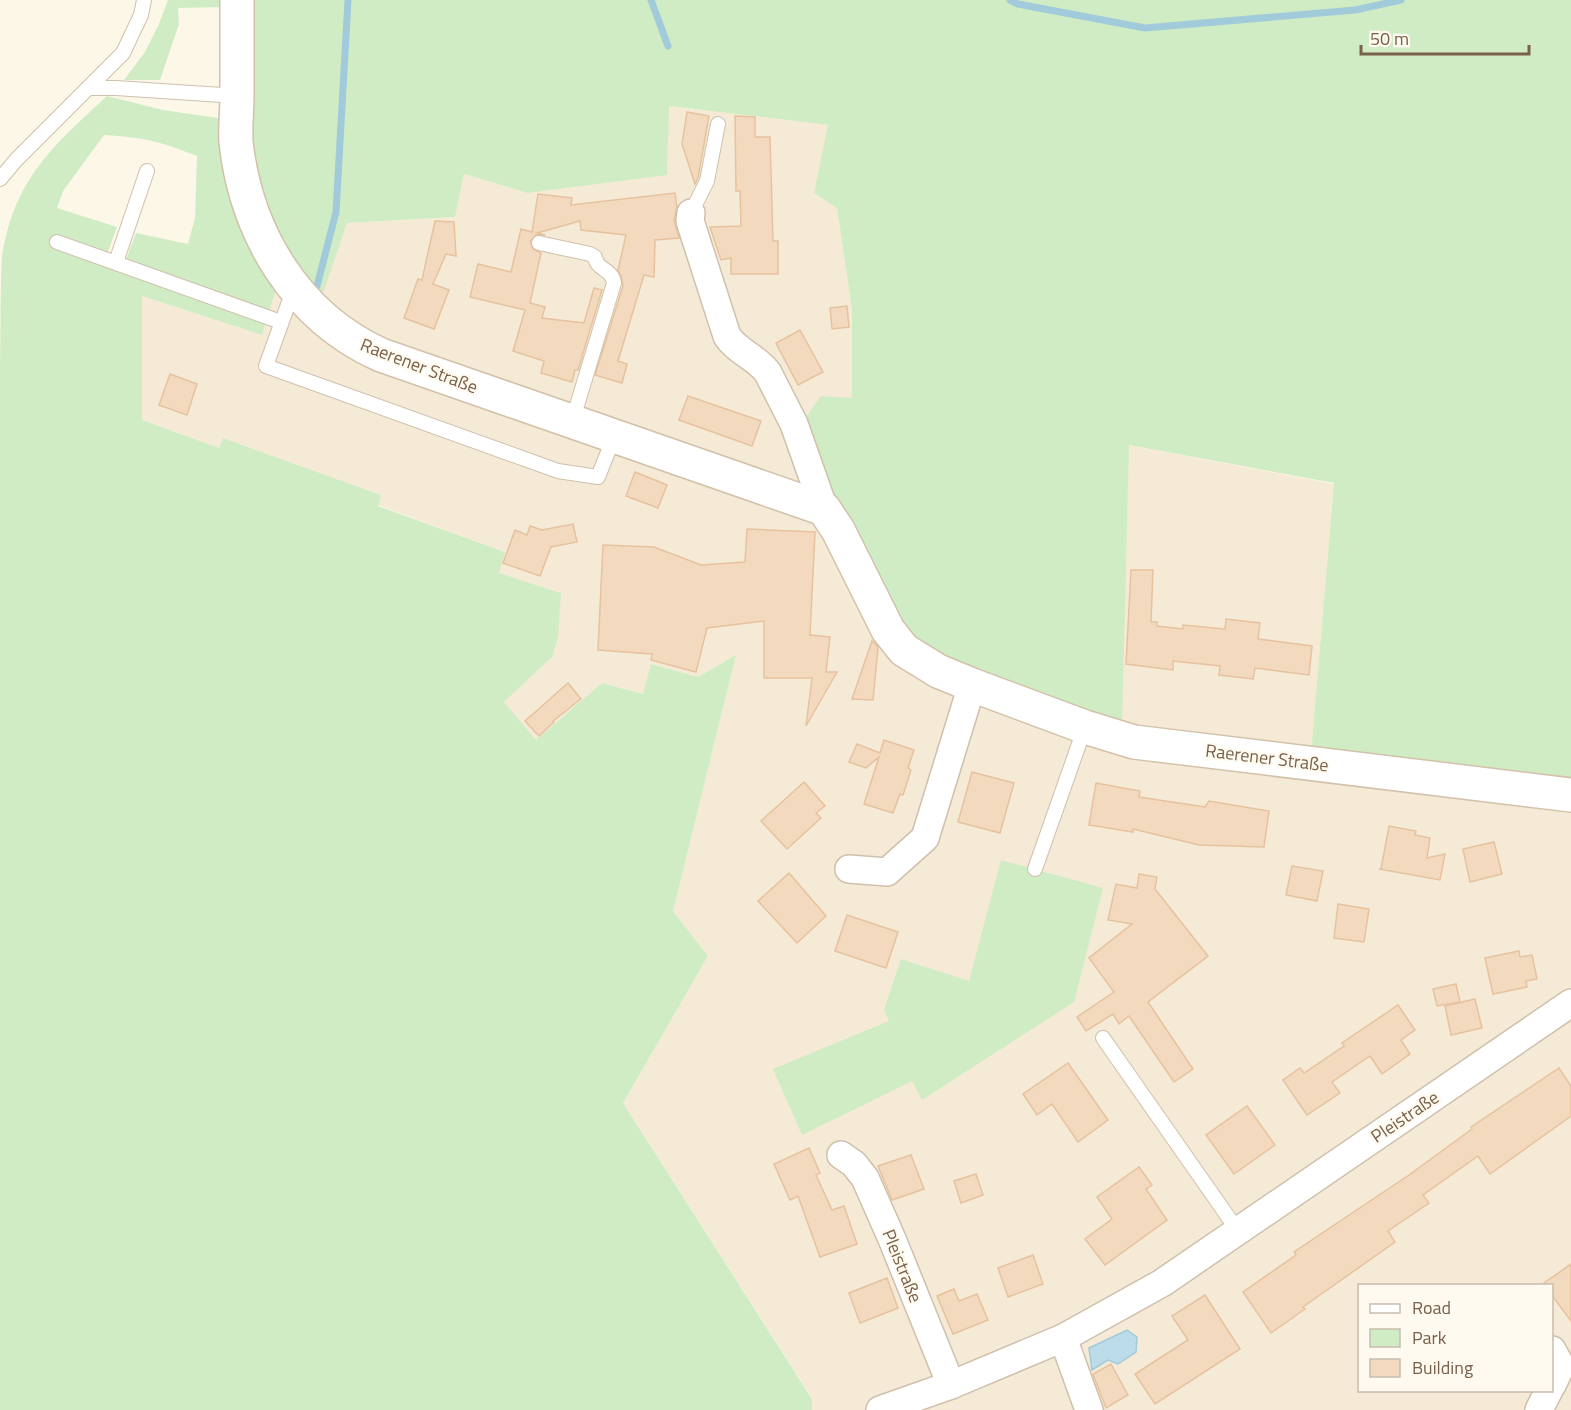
<svg xmlns="http://www.w3.org/2000/svg" width="1571" height="1410" viewBox="0 0 1571 1410" font-family="'Titillium Web',sans-serif">
	<style>
		.residential { fill: #f5ead6; fill-rule: evenodd }
		.green { fill: #d0ecc5; fill-rule: evenodd }
		.water { fill: #bbdce8; stroke: #a1cada; stroke-width: 1.5 }
		.lines { fill: none; stroke-linecap: round; stroke-linejoin: round }
		.stream { stroke: #a1cada; stroke-width: 7 }
		.building { fill: #f3dabe; stroke: #e6c29e; stroke-width: 1.5 }
		.lane-casing { stroke: #cfc0ac; stroke-width: 16 }
		.street-casing { stroke: #cfc0ac; stroke-width: 30 }
		.secondary-casing { stroke: #d3c1aa; stroke-width: 36 }
		.lane { stroke: #fff; stroke-width: 14 }
		.street { stroke: #fff; stroke-width: 27 }
		.secondary { stroke: #fff; stroke-width: 33 }
		.labels { text-anchor: middle; stroke-width: 4.5; stroke-linejoin: round; paint-order: stroke }
		.street-label { font-size: 18px; fill: #78604a; stroke: #fffaef }
	</style>
	<rect width="100%" height="100%" fill="#fdf7e8"/>
	<path class="residential" d="M669 106 829 125 814 193 837 208 852 310V398L1129 445 1334 484 1311 752 1571 779V1410H812V1398L623 1103 708 956 673 911 736 655 698 677 652 664 644 694 602 683 536 741 504 702 552 657 561 593 498 573 505 552 378 505 381 495 223 438 219 448 142 420V296L262 335 277 286 347 223 454 217 464 174 527 193ZM1360 1286H1552V1390H1360Z"/>
	<g class="green">
		<polygon points="168,0 224,0 225,7 178,8 179,24 160,80 124,80 145,52 158,26"/>
		<polygon points="249,0 1571,0 1571,779 1311,752 1334,483 1129,445 1122,726 991,679 918,643 899,619 826,492 800,425 821,396 852,398 852,310 837,208 814,193 828,125 669,106 667,175 527,193 464,174 455,217 347,223 320,302 273,231 249,144"/>
		<path d="M107 96 163 110 225 119 277 286 262 335 142 296V420L219 448 223 438 381 495 378 506 505 552 499 573 561 593 558 637 552 657 504 702 536 740 602 683 643 694 651 664 698 677 736 655 673 911 708 956 623 1103 812 1399V1410H0V362C1 327 0 291 2 257 14 179 53 146 107 96ZM104 135C143 137 161 142 197 156L195 218 188 244 136 233 122 270 104 263 117 227 57 208 63 191Z"/>
		<polygon points="1001,860 1103,888 1074,1002 922,1100 912,1081 802,1135 773,1069 889,1021 884,1010 901,959 969,981"/>
	</g>
	<polygon class="water" points="1127,1330 1137,1337 1136,1352 1118,1364 1108,1360 1092,1370 1089,1348"/>
	<g class="lines">
		<g class="stream">
			<polyline points="651,0 668,46"/>
			<polyline points="1010,0 1018,4 1145,28 1355,10 1401,0"/>
			<polyline points="317,286 336,212 348,0"/>
		</g>
	</g>
	<g class="building">
		<polygon points="687,112 709,116 698,178 695,184 682,144"/>
		<polygon points="735,116 755,117 755,137 770,137 773,241 778,241 778,274 731,274 731,258 721,260 710,227 741,226 740,191 736,191"/>
		<polygon points="675,193 677,207 674,220 679,238 655,240 654,277 644,275 618,361 627,364 622,383 595,375 623,286 621,276 618,270 626,235 581,230 580,221 537,233 545,235 536,235 530,241 533,249 541,253 530,303 545,307 542,318 584,323 594,288 602,290 578,370 575,370 572,382 541,373 544,361 513,351 525,310 470,297 478,264 511,272 521,229 532,232 538,194 572,198 571,205"/>
		<polygon points="435,221 454,222 456,256 446,254 433,284 449,290 434,329 404,318 418,279 422,280"/>
		<polygon points="847,306 849,327 832,329 830,308"/>
		<polygon points="800,330 823,372 798,385 776,343"/>
		<polygon points="170,374 197,384 187,415 159,405"/>
		<polygon points="688,396 761,421 752,446 679,420"/>
		<polygon points="635,472 667,485 658,508 626,496"/>
		<polygon points="573,524 577,542 551,547 540,576 503,563 515,530 527,535 530,526 542,530"/>
		<polygon points="747,529 815,532 810,635 830,637 826,672 837,672 806,726 812,678 764,678 764,621 707,628 696,672 651,660 652,654 598,650 603,545 654,547 701,565 745,562"/>
		<polygon points="1131,570 1153,570 1151,622 1157,622 1157,626 1183,629 1183,625 1225,629 1226,619 1260,623 1258,639 1312,646 1309,675 1255,668 1253,679 1219,675 1220,666 1173,661 1173,670 1126,664"/>
		<polygon points="872,641 878,647 873,700 852,699"/>
		<polygon points="568,683 581,699 553,721 554,722 539,736 525,721"/>
		<polygon points="884,740 914,750 908,768 911,770 903,795 900,794 893,813 864,804 879,757 866,768 849,762 857,744 880,753"/>
		<polygon points="972,772 1014,783 1000,833 958,822"/>
		<polygon points="804,782 825,806 816,813 821,818 787,849 761,821"/>
		<polygon points="1096,783 1140,791 1139,797 1205,807 1209,801 1269,811 1264,847 1199,845 1133,829 1133,832 1089,825"/>
		<polygon points="1389,826 1416,831 1415,835 1430,838 1427,858 1445,854 1440,880 1379,869 1381,869"/>
		<polygon points="1494,842 1502,874 1470,882 1463,849"/>
		<polygon points="1292,866 1323,871 1317,901 1286,895"/>
		<polygon points="789,873 826,916 797,943 758,901"/>
		<polygon points="1139,874 1157,877 1155,889 1208,956 1148,1002 1193,1069 1174,1082 1129,1016 1119,1024 1113,1014 1086,1031 1077,1017 1114,992 1089,958 1132,924 1108,920 1116,884 1137,888"/>
		<polygon points="1338,904 1369,909 1364,942 1334,938"/>
		<polygon points="847,915 898,932 886,968 835,951"/>
		<polygon points="1519,951 1520,957 1532,955 1537,979 1526,981 1527,987 1493,994 1485,958"/>
		<polygon points="1456,984 1460,1002 1437,1006 1433,989"/>
		<polygon points="1475,999 1482,1028 1451,1035 1445,1006"/>
		<polygon points="1398,1005 1415,1030 1401,1040 1410,1054 1382,1074 1370,1056 1332,1082 1340,1093 1307,1115 1283,1080 1300,1068 1304,1073 1344,1046 1342,1043"/>
		<polygon points="1068,1063 1108,1120 1078,1142 1052,1104 1037,1115 1023,1094"/>
		<polygon points="1559,1068 1571,1086 1571,1116 1490,1174 1478,1156 1423,1195 1429,1203 1388,1231 1395,1242 1303,1307 1305,1309 1271,1333 1243,1292 1296,1255 1294,1252 1409,1175 1472,1129 1471,1127"/>
		<polygon points="1247,1106 1275,1145 1234,1174 1206,1135"/>
		<polygon points="809,1148 820,1173 816,1175 832,1210 844,1206 857,1244 820,1257 798,1196 790,1200 774,1164"/>
		<polygon points="911,1155 924,1189 892,1200 878,1166"/>
		<polygon points="1139,1167 1152,1185 1146,1189 1167,1220 1105,1265 1085,1239 1112,1219 1097,1197"/>
		<polygon points="976,1174 983,1195 961,1203 954,1181"/>
		<polygon points="1033,1255 1043,1284 1008,1297 998,1268"/>
		<polygon points="1571,1264 1571,1321 1551,1294 1551,1286 1546,1286 1544,1283"/>
		<polygon points="887,1278 898,1308 860,1323 849,1293"/>
		<polygon points="954,1289 959,1301 977,1294 988,1320 953,1334 937,1296"/>
		<polygon points="1205,1295 1240,1349 1155,1404 1135,1374 1188,1340 1172,1316"/>
		<polygon points="1111,1364 1128,1395 1106,1408 1093,1374"/>
	</g>
	<g class="lines">
		<g class="lane-casing">
			<g id="lane">
				<polyline points="89,88 116,88 237,96"/>
				<polyline points="0,179 16,160 123,53 141,15 144,0"/>
				<polyline points="691,213 707,181 718,124"/>
				<polyline points="57,242 281,322"/>
				<path d="M539 243 590 254 595 257C597 271 612 268 614 283L572 422"/>
				<polyline points="116,262 147,171"/>
				<polyline points="294,288 266,366 558,471 598,477 614,437"/>
				<polyline points="1035,869 1085,727"/>
				<polyline points="1103,1038 1238,1231"/>
			</g>
		</g>
		<g class="street-casing">
			<g id="street">
				<path d="M691 213 690 221 727 336C737 352 757 357 768 373L794 424 824 509"/>
				<polyline points="849,869 887,872 925,838 972,685"/>
				<polyline points="841,1155 854,1164 865,1178 892,1239 951,1385"/>
				<polyline points="1063,1338 1089,1410"/>
				<polyline points="1552,1350 1561,1366 1552,1385"/>
				<polyline points="880,1410 951,1385 1063,1338 1162,1283 1571,1003"/>
				<polyline points="1539,1410 1549,1390"/>
			</g>
		</g>
		<g class="secondary-casing">
			<path id="secondary" d="M237 0C237 32 237 64 237 96 237 111 235 127 236 142 246 233 296 317 381 355L824 509 838 530 888 630 904 650 938 671 972 685 1085 727 1134 742 1571 795"/>
		</g>
		<use href="#lane" class="lane"/>
		<use href="#street" class="street"/>
		<use href="#secondary" class="secondary"/>
	</g>
	<g class="labels">
		<g class="street-label">
			<text transform="translate(419 366) rotate(21)" y="6">Raerener Straße</text>
			<text transform="translate(1267 758) rotate(7)" y="6">Raerener Straße</text>
			<text transform="translate(1405 1117) rotate(-34)" y="6">Pleistraße</text>
			<text transform="translate(902 1266) rotate(68)" y="6">Pleistraße</text>
		</g>
	</g>
	<rect x="1358" y="1284" width="195" height="108" fill="#fffaef" stroke="#c9bcad" stroke-width="1.5"/>
	<rect x="1370" y="1304" width="30" height="9" fill="#ffffff" stroke="#c9bcad" stroke-width="1.5"/>
	<text x="1412" y="1314" font-size="18" fill="#78604a">Road</text>
	<rect x="1370" y="1329" width="30" height="18" fill="#d0ecc5" stroke="#c9bcad" stroke-width="1.5"/>
	<text x="1412" y="1344" font-size="18" fill="#78604a">Park</text>
	<rect x="1370" y="1359" width="30" height="18" fill="#f3dabe" stroke="#c9bcad" stroke-width="1.5"/>
	<text x="1412" y="1374" font-size="18" fill="#78604a">Building</text>
	<path d="M1361 45v9h168v-9" fill="none" stroke="#78604a" stroke-width="3"/>
	<text x="1370" y="45" font-size="18" fill="#78604a" stroke="#fffaef" stroke-width="4.5" paint-order="stroke">50 m</text>
</svg>
